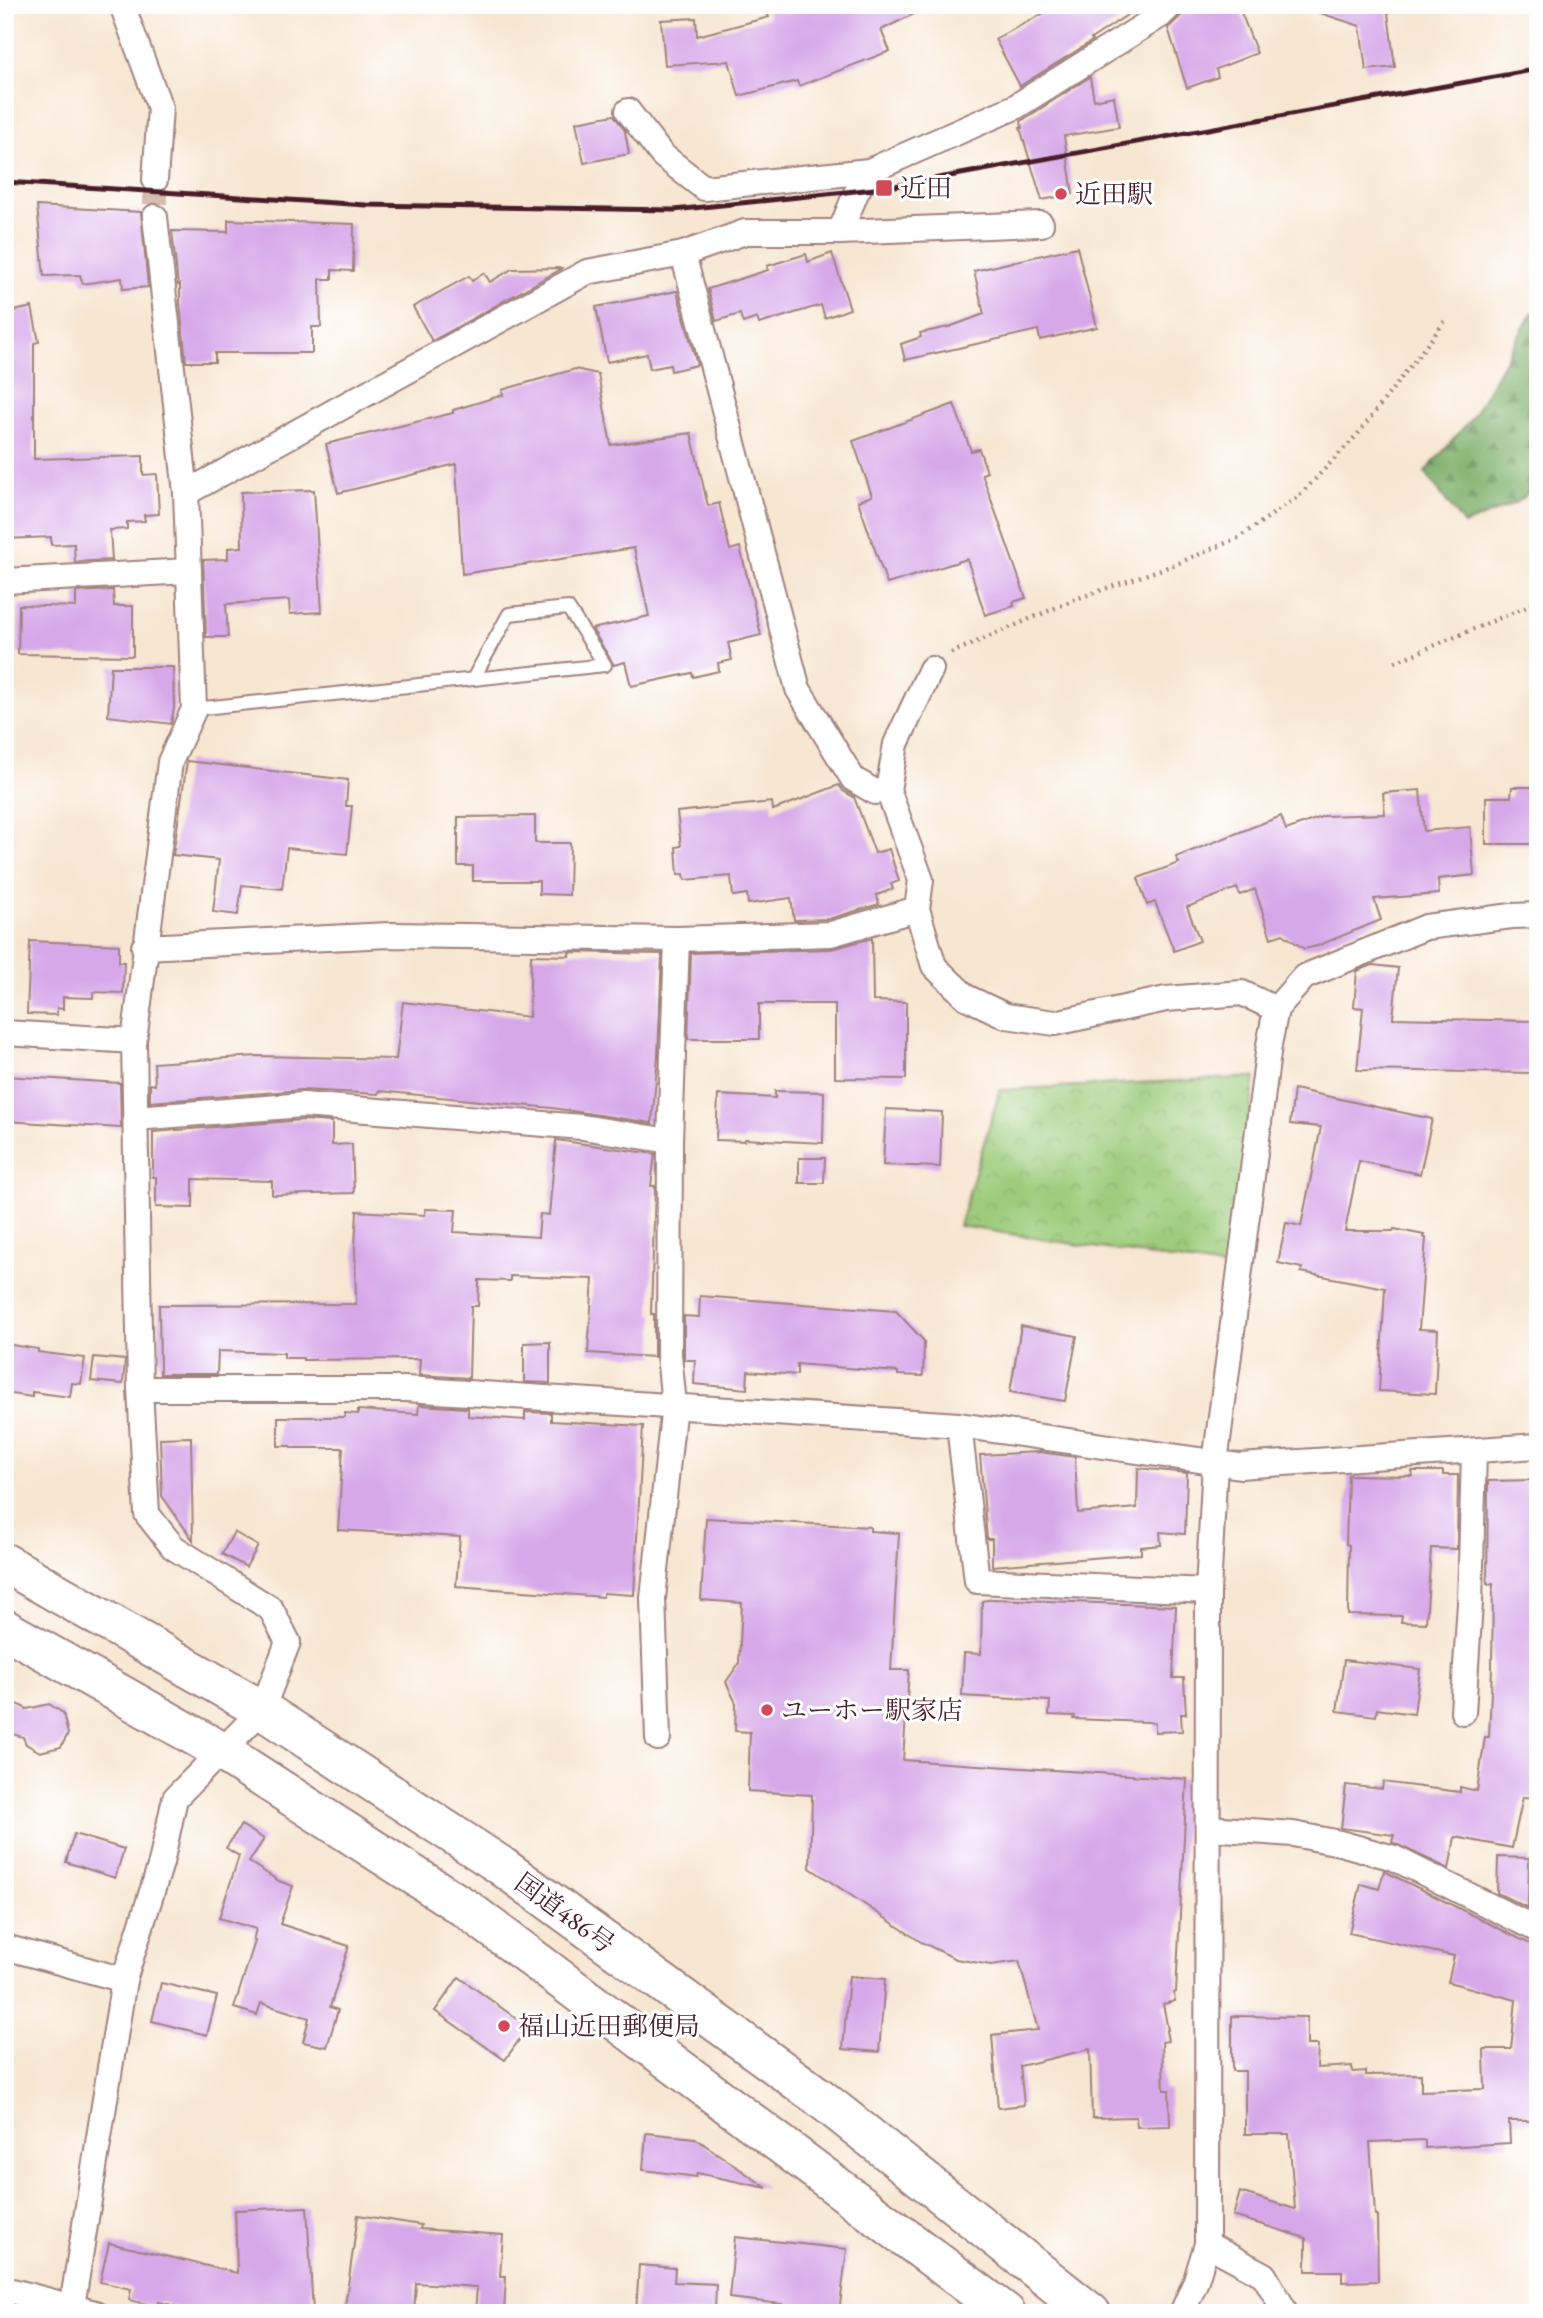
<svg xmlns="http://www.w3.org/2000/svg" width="1543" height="2318" viewBox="0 0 1543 2318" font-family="'EB Garamond','Noto Serif JP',serif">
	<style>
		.forest { fill: url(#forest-firs); stroke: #64684b; stroke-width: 2 }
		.park { fill: url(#park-crowns); stroke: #747653; stroke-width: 2 }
		.building { fill: #d7a8e9 }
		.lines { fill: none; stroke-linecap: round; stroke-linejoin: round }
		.minor-tunnel { stroke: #d4beb0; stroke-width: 24; stroke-dasharray: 24 12; stroke-linecap: butt }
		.service-casing { stroke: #a0827e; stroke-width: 16 }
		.minor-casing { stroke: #a0827e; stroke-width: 28 }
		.trunk-casing { stroke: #a0827e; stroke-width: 42 }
		.path { stroke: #a0827e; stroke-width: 4.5; stroke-dasharray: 2 5; stroke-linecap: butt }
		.service { stroke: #fff; stroke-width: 12 }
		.minor { stroke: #fff; stroke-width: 24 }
		.trunk { stroke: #fff; stroke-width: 38 }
		.rail { stroke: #4a1f2b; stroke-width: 5 }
		.poi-dot { fill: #d1495b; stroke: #fff; stroke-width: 2.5 }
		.labels { text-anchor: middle; stroke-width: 6; stroke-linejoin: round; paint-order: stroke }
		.poi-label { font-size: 26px; fill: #4a1f2b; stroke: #fff; text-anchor: start }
		.street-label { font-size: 26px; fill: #4a1f2b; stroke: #fff }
	</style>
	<defs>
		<pattern id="forest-firs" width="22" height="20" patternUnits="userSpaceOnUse" patternTransform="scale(1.75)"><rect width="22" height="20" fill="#7eb06b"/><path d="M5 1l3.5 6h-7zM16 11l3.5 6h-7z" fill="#698f58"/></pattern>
		<pattern id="park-crowns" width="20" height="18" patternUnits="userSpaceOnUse" patternTransform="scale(1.75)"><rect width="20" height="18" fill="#9dcc7b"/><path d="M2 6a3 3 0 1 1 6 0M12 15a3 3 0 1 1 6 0" fill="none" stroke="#89af6a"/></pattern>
	</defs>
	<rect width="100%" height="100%" fill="#fff"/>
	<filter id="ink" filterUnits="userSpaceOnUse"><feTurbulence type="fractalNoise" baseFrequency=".0143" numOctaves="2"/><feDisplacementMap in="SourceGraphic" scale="14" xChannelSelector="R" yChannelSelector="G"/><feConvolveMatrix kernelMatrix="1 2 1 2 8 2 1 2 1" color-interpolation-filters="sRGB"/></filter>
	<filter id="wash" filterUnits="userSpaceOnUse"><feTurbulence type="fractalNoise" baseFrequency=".00686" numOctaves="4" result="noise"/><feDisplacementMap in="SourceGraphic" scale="28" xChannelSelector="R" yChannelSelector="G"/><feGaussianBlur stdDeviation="1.57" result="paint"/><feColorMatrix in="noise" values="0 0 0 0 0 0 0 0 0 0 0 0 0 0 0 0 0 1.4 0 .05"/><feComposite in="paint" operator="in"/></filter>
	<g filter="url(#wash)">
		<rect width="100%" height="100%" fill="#f7e6d1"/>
		<polygon class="forest" points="1538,312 1538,484 1516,503 1464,525 1425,472 1472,418 1532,313"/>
		<polygon class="park" points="1255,1077 1229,1268 959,1226 1000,1090"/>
		<g id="blocks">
			<g class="building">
				<polygon points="764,5 932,5 881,30 890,51 799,86 797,81 739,96 729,61 665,65 661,20 696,18 697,36 769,17"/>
				<polygon points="1059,5 1142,5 1091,39 1092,41 1020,86 995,39"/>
				<polygon points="1185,5 1238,5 1257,53 1216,69 1218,77 1187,88 1168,28 1182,15"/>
				<polygon points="1311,5 1387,5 1395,67 1366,70 1360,26 1311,10"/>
				<polygon points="1090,77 1094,100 1114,96 1119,127 1064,136 1073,194 1042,200 1020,128 1022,128 1021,121"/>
				<polygon points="614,115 625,131 629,154 584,163 576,122"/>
				<polygon points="37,206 141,212 148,287 123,289 122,278 83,284 80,275 44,276"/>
				<polygon points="228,220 354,224 353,271 332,270 332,279 320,279 321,327 312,327 312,353 215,353 215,362 186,362 180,303 180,284 178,285 172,231 228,232"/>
				<polygon points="1077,247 1097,327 1040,340 1038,330 905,360 901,344 921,337 920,333 949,327 984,314 974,271"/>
				<polygon points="832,253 850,309 825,318 821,305 759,324 757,318 743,323 740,314 716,321 708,289 768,270 767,266 806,254 808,262"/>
				<polygon points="563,268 432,341 413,307 469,276 472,281 484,273 490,282 512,269"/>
				<polygon points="677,291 697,365 671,371 670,365 650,369 647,354 607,362 596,307"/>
				<polygon points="32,307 39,342 34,343 34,459 143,456 143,475 157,474 159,514 144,515 145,521 127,522 127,529 110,530 112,560 75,562 74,544 51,545 51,537 5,539 5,313"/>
				<polygon points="575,369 598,374 611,445 691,433 708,506 719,503 730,550 740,547 761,635 728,643 732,660 718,663 719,671 693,677 692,673 631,686 625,662 614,665 592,629 649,616 634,548 462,574 456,464 338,493 326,444 453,413 453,410 503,395 502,390"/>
				<polygon points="954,404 971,451 979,449 987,472 982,474 1026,598 1013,602 1014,606 985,615 967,559 887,584 858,501 872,496 853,441"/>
				<polygon points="314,490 322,612 290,614 289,600 226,604 228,637 206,637 203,560 228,559 228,548 242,547 241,492"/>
				<polygon points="113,590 114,606 133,606 133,656 18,654 19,605 76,607 76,592"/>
				<polygon points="111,667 173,667 174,708 171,724 108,716"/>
				<polygon points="187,761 348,780 346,806 352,806 347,854 287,848 282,889 242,885 238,915 213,912 219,860 173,855"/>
				<polygon points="839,785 843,791 854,797 875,853 889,849 899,881 891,884 893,889 877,895 879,904 829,919 794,920 791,898 748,904 747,894 733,896 731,876 685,880 684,874 678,875 676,847 681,846 677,812 772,802 773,810"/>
				<polygon points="1512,787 1538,787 1538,844 1486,844 1486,797 1511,797"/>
				<polygon points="1420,790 1424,831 1470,827 1474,875 1438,879 1439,894 1374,899 1381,920 1317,946 1304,949 1283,934 1271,938 1255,889 1240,895 1237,888 1187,907 1200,941 1174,951 1155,902 1147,905 1138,878 1179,863 1176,857 1281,816 1286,830 1324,816 1385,814 1383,793"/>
				<polygon points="535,816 535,843 570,843 569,895 539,894 539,881 473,881 473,866 458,866 458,817"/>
				<polygon points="872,938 873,1001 906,1002 906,1079 835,1078 835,1004 759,1004 759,1039 688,1039 691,953 831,949"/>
				<polygon points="30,941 119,945 119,962 124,962 123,993 93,992 93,998 63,997 63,1009 57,1008 57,1015 27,1014"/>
				<polygon points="569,952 662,954 658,1056 652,1123 552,1108 379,1091 378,1094 302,1090 150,1102 150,1084 155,1085 154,1063 257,1056 396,1059 403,1002 529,1017 531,955 569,956"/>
				<polygon points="1373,965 1398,968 1393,1018 1538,1021 1538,1073 1357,1070 1363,1008 1354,1007 1357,971"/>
				<polygon points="5,1076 120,1083 121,1128 5,1121"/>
				<polygon points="1294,1089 1432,1119 1420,1174 1359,1161 1345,1231 1393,1231 1394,1229 1424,1235 1423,1237 1426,1238 1419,1329 1438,1330 1435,1394 1379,1391 1385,1288 1301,1272 1302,1268 1278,1263 1286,1223 1301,1226 1321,1127 1290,1124"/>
				<polygon points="775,1091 824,1092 823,1143 744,1139 744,1141 716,1140 718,1095 775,1098"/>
				<polygon points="886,1109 942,1112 940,1167 883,1165"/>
				<polygon points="303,1120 332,1122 332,1145 352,1144 354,1193 272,1195 272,1181 193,1179 193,1208 156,1207 156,1177 153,1177 153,1132"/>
				<polygon points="556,1140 655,1154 651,1186 655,1186 651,1314 654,1314 654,1357 588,1353 593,1279 510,1276 510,1281 479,1280 478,1306 471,1306 469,1378 419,1375 420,1359 303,1360 303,1358 284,1358 284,1353 218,1351 217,1374 160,1374 159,1305 356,1304 355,1246 357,1211 425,1215 425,1209 456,1210 454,1232 538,1237 540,1214 549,1215"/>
				<polygon points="799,1158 825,1158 824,1183 799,1183"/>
				<polygon points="700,1296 896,1311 924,1341 923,1376 898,1375 898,1372 797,1364 797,1375 748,1371 747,1389 694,1384 695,1360 684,1360 684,1316 699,1317"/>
				<polygon points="1021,1326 1077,1336 1065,1401 1010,1392"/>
				<polygon points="550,1342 550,1383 524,1382 524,1343"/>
				<polygon points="5,1344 38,1349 38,1352 85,1358 81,1384 72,1383 70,1397 32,1392 32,1397 5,1393"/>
				<polygon points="94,1357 125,1360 123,1384 91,1381"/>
				<polygon points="419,1405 468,1408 468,1416 525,1420 525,1412 551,1413 551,1421 643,1426 634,1595 603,1593 603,1597 456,1586 460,1537 338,1530 343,1448 291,1448 291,1446 278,1446 278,1417 345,1417 345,1413 358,1414 358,1410 418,1414"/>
				<polygon points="191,1437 193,1540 162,1496 160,1438"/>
				<polygon points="1040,1452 1075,1457 1078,1513 1137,1508 1138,1468 1187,1473 1185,1534 1160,1532 1161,1545 1141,1547 1141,1554 992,1566 992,1539 987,1539 980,1455"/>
				<polygon points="1412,1471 1443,1471 1443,1475 1458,1475 1457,1549 1431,1548 1426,1623 1401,1622 1402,1616 1348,1615 1349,1545 1346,1544 1348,1475 1413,1476"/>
				<polygon points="1535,1480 1536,1524 1531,1679 1538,1679 1538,1798 1523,1797 1512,1848 1455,1837 1449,1869 1392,1842 1394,1835 1341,1828 1346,1785 1382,1789 1383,1782 1460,1792 1460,1787 1477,1791 1485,1737 1489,1737 1492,1668 1493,1584 1487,1584 1488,1481"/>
				<polygon points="706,1518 870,1527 870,1531 899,1533 891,1670 909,1670 903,1760 1187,1779 1176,1992 1174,1993 1175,2001 1163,2004 1168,2030 1166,2031 1168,2041 1162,2042 1164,2090 1169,2090 1170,2126 1137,2127 1136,2117 1092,2118 1090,2049 1020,2066 1024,2105 998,2108 992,2035 1038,2030 1019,1961 991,1965 956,1959 921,1942 810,1868 812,1795 748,1791 750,1732 735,1731 736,1703 726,1682 739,1663 742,1603 701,1600"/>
				<polygon points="234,1532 258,1546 246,1567 222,1554"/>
				<polygon points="993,1599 1176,1606 1173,1678 1184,1678 1186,1714 1181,1714 1182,1731 1155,1732 1155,1723 1148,1722 1074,1719 1075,1716 1049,1715 1050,1701 962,1696 964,1653 981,1654 982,1601"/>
				<polygon points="1344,1660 1420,1669 1414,1714 1377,1709 1376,1716 1337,1711"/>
				<polygon points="5,1698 27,1709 49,1704 63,1713 68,1734 61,1747 40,1752 26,1744 23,1737 5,1732"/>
				<polygon points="241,1825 264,1839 249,1862 279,1881 293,1886 280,1924 349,1946 330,2007 338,2010 327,2047 303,2042 309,2018 261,2003 257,2015 234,2008 255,1941 253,1940 256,1929 219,1918 239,1856 226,1848"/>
				<polygon points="74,1834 124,1849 115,1878 66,1862"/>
				<polygon points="1498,1857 1529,1858 1528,1908 1497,1893"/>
				<polygon points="1384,1871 1528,1943 1538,1945 1538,2121 1509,2121 1510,2143 1425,2148 1425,2140 1370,2142 1375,2215 1377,2215 1378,2281 1342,2282 1342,2271 1306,2271 1306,2238 1233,2216 1240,2192 1295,2209 1289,2134 1245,2134 1245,2071 1232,2071 1232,2016 1307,2017 1307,2045 1318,2045 1317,2068 1352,2066 1353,2072 1366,2071 1366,2075 1421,2074 1421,2091 1485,2089 1484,2049 1511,2049 1516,2000 1448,1982 1454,1956 1349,1933 1361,1884 1379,1889"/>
				<polygon points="849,1976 885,1979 879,2052 843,2049"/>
				<polygon points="459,1977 528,2027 505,2060 435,2011"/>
				<polygon points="161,1983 217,1996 207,2035 152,2021"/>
				<polygon points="646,2133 695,2138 767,2188 697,2173 696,2177 643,2170"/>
				<polygon points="307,2207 313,2313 204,2313 159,2302 158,2307 129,2300 131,2289 100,2282 109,2243 237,2273 235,2210"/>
				<polygon points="358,2215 421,2225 420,2229 503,2235 500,2276 506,2276 504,2313 475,2313 477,2287 416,2283 414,2313 344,2313"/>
				<polygon points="735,2237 847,2249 839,2313 809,2313 781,2309 782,2304 729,2298"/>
				<polygon points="639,2265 675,2268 674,2282 716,2284 715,2313 636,2313"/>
			</g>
		</g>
	</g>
	<g filter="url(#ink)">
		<use href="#blocks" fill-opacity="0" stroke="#a0827e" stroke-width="2"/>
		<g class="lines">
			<polyline class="minor-tunnel" points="155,180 155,217"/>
			<g class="service-casing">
				<polyline id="service" points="194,709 605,665 568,608 509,614 473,679"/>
			</g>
			<g class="minor-casing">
				<g id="minor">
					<polyline points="122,5 160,108 155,180"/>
					<polyline points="628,111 662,155 704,188 869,171 1015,107 1161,15 1171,5"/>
					<polyline points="840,232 856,193 869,171"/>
					<polyline points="683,254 798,689 853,779 875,792 888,790"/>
					<polyline points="186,493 587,272 683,254 745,232 840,232 1041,224"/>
					<polyline points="5,581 189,571"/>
					<polyline points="931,669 896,744 888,790 921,880 917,909 934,966 966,997 1006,1016 1055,1023 1166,999 1242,993 1276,1009"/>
					<polyline points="144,947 389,935 677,939 831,934 917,909"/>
					<polyline points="5,1033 134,1041"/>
					<polyline points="136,1118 303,1105 582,1127 670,1141"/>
					<polyline points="140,1389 406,1389 959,1425 1240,1466 1538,1446"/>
					<polyline points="959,1425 977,1581 1208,1591"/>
					<polyline points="1463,1712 1470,1603 1474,1451"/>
					<polyline points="658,1738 653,1598 674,1405 669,1355 670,1141 677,939"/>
					<polyline points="1208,1828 1293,1834 1340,1843 1394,1858 1538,1930"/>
					<polyline points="5,1947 124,1980"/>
					<polyline points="1207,2244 1264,2275 1286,2313"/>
					<polyline points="5,2289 95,2313"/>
					<polyline points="71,2313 124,1980 161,1863 175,1798 262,1710 288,1642 271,1609 173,1547 147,1514 140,1389 134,1041 170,762 194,709 186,493 155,217"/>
					<polyline points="1182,2313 1195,2283 1207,2244 1208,1591 1215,1463 1269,1045 1276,1009 1304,977 1426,927 1512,916 1538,915"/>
				</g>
			</g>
			<g class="trunk-casing">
				<g id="trunk">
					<polyline points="5,1563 262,1710 500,1865 819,2097 1091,2313"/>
					<polyline points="5,1629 221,1751 468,1910 1006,2313"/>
				</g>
			</g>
			<g class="path">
				<polyline points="951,653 1076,599 1176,564 1238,538 1299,496 1358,434 1445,321"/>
				<polyline points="1395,662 1538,602"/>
			</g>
			<use href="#service" class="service"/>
			<use href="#minor" class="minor"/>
			<use href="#trunk" class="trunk"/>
			<polyline class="rail" points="5,182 366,205 674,210 884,188 1538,69"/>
		</g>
	</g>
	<g class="poi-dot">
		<rect x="875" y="179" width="18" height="18" rx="3.5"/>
		<circle cx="1061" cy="194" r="7"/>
		<circle cx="767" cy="1710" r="7"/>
		<circle cx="504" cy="2026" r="7"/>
	</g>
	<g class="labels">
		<g class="poi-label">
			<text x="900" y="197">近田</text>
			<text x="1075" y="203">近田駅</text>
			<text x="781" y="1719">ユーホー駅家店</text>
			<text x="518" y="2035">福山近田郵便局</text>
		</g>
		<g class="street-label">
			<text transform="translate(565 1913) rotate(36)" y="9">国道486号</text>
		</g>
	</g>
	<rect width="1543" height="2318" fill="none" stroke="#fff" stroke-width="28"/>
</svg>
